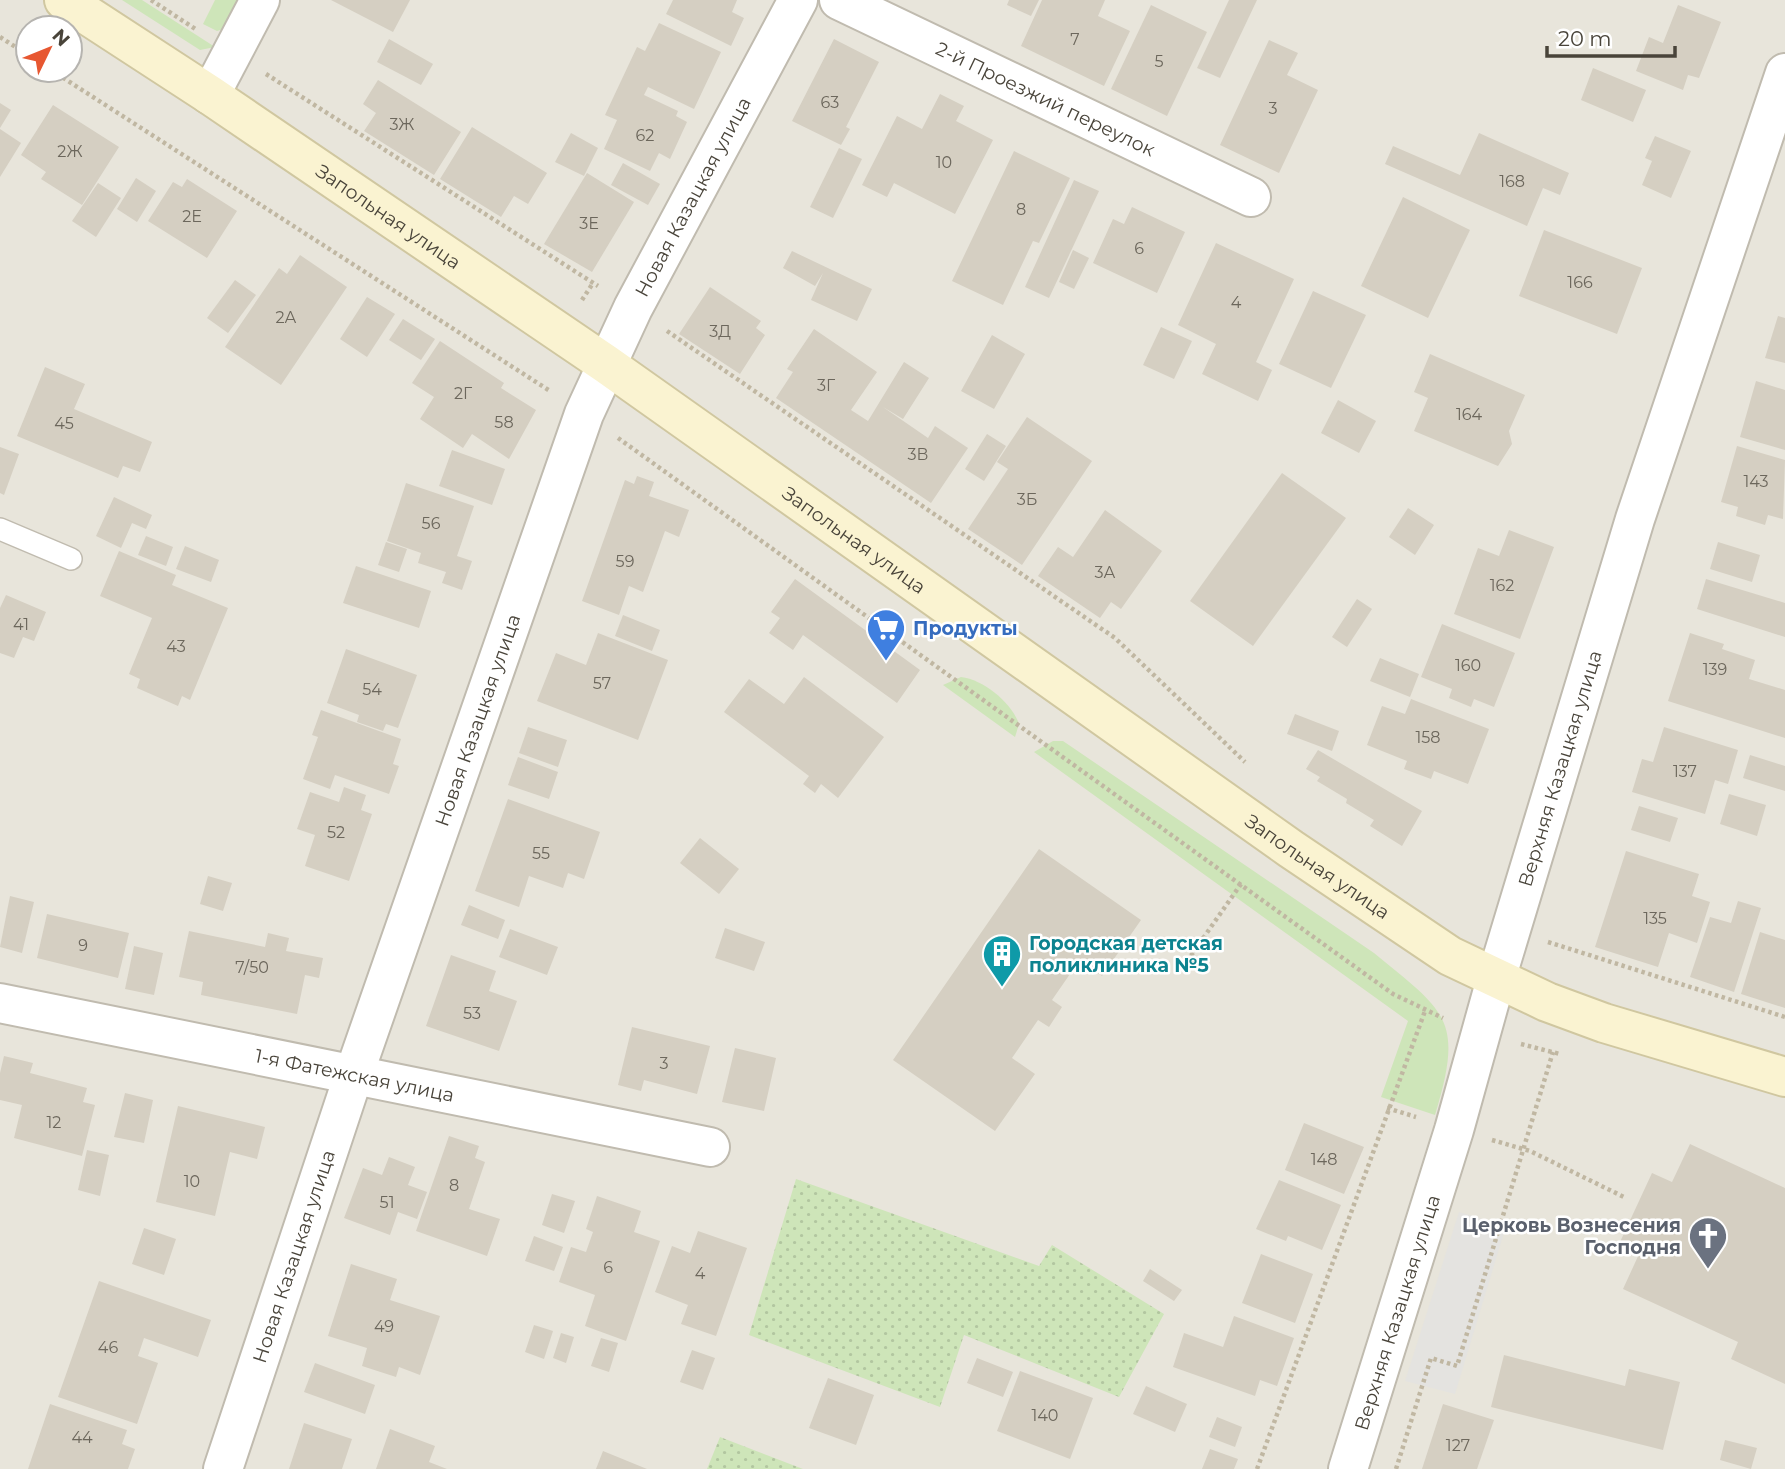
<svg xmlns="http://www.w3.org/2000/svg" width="1785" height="1469" viewBox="0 0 1785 1469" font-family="Montserrat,sans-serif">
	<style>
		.residential { fill: #e8e5db; fill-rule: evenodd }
		.grass { fill: #cee5b9 }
		.garden { fill: url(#garden-dots) }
		.parking { fill: #e4e3e0 }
		.building { fill: #d5cfc2 }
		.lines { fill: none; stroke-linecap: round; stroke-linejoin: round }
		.service-casing { stroke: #c0bbaf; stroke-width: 24 }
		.minor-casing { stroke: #c0bbaf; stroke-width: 42 }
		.tertiary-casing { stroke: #c0bbaf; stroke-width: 42 }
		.secondary-casing { stroke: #d0c7a0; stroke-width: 42 }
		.path { stroke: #c0b7a2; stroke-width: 4.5; stroke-dasharray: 3.5 3.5; stroke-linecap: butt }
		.service { stroke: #fff; stroke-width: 21 }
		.minor { stroke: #fff; stroke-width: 38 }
		.tertiary { stroke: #fff; stroke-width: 38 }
		.secondary { stroke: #faf3d1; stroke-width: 38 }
		.labels { text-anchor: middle; stroke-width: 5; stroke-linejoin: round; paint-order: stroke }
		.number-label { font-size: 16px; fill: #6c675c }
		.street-label { font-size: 19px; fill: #49443a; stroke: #fff }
		.shop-label { font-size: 19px; font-weight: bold; fill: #366cbe; stroke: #fff; text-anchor: start }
		.culture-label { font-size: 19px; font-weight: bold; fill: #0d838f; stroke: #fff; text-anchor: start }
		.worship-label { font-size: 19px; font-weight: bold; fill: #5b616d; stroke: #fff; text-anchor: end }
	</style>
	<defs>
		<pattern id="garden-dots" width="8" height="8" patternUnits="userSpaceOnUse" patternTransform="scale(1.75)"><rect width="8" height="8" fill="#cee5b9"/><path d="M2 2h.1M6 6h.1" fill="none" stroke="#b2c6a0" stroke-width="1.8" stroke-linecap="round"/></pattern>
	</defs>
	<rect width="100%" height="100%" fill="#f5f3ec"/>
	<path class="residential" d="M0 0H1785V1469H0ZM28 28H70V70H28Z"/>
	<g class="grass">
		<polygon points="122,0 142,0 215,47 200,50"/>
		<polygon points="215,0 246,0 227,28 217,31 203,24"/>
		<path d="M961 677C984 680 1011 702 1019 724L1015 737 943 685Z"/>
		<path d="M1053 741H1063L1374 953C1447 1013 1464 1019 1435 1115L1381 1097 1408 1021 1034 752Z"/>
	</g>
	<g class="garden">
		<polygon points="796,1179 1039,1266 1052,1245 1164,1314 1119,1397 964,1335 940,1407 749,1335"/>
		<polygon points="720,1437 803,1469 707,1469"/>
	</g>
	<polygon class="parking" points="1459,1212 1506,1226 1455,1394 1405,1381"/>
	<g class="building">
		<polygon points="331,0 410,0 393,32"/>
		<polygon points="673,0 737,0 732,12 744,18 731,46 666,14"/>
		<polygon points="1009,0 1039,0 1031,16 1007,5"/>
		<polygon points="1042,0 1105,0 1098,16 1130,31 1104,86 1021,46"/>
		<polygon points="1229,0 1257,0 1220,78 1197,68"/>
		<polygon points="1151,5 1207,32 1167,116 1111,89"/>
		<polygon points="1678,5 1721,22 1699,78 1688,75 1683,90 1636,71 1649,37 1663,43"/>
		<polygon points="659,23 721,52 694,109 648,87 644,95 678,111 676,116 687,122 670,159 659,153 650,171 604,149 617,120 605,115 637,47 645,51"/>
		<polygon points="389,39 433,64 421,85 377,62"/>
		<polygon points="834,39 879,62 846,127 850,129 841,145 792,121"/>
		<polygon points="1269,40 1298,53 1287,75 1318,90 1279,173 1220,145"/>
		<polygon points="1593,68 1646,90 1633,122 1581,100"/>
		<polygon points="378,80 461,132 434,175 364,131 376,113 363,104"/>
		<polygon points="940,94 964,106 956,121 993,140 955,214 894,183 887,197 862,185 897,116 922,129"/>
		<polygon points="0,103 11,110 0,128"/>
		<polygon points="53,105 119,147 82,205 41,179 46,172 21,155"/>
		<polygon points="472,127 547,173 528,204 514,196 501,217 440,179"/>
		<polygon points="0,129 21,143 0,177"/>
		<polygon points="571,133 598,148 584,176 555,162"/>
		<polygon points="1479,133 1569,173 1560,195 1543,188 1527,226 1385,164 1393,146 1460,175"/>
		<polygon points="1655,136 1691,151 1671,198 1642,185 1652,161 1645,158"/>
		<polygon points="839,148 862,159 833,218 810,207"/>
		<polygon points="1014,151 1070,178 1039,243 1033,241 1003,305 952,281"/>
		<polygon points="623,163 660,184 648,205 611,185"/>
		<polygon points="587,173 634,202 592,272 544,244"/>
		<polygon points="136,178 156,191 137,222 117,209"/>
		<polygon points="187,179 237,211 207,258 148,221 173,182 182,187"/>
		<polygon points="1074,180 1099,191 1049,298 1025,287"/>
		<polygon points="98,183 121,198 96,237 72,221"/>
		<polygon points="1403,197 1470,230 1428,318 1361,286"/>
		<polygon points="1132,207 1185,232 1157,293 1093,263 1113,219 1124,224"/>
		<polygon points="1544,230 1642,268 1617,334 1519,296"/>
		<polygon points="1216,243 1294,279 1256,362 1272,370 1258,401 1202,374 1216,344 1178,325"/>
		<polygon points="1073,250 1089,258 1074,289 1059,282"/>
		<polygon points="792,251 872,289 857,321 811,300 823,273 815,286 783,268"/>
		<polygon points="300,255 347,287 281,385 225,347 279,268 287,274"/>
		<polygon points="235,280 256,295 228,333 207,318"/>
		<polygon points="710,287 761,321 756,328 765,335 740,374 679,334"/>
		<polygon points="1313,291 1366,315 1331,388 1279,364"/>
		<polygon points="367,297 395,314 367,357 340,339"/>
		<polygon points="1778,316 1785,318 1785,363 1765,358"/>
		<polygon points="403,319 435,339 421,360 389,340"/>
		<polygon points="1161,327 1192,341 1174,379 1143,365"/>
		<polygon points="814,329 877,372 851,410 868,421 904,362 929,378 903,419 883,407 928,438 935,426 968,448 931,503 776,398 793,372 787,369"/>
		<polygon points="992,335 1025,354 994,409 961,391"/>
		<polygon points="440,341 504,383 501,388 536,410 509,459 472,434 463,448 420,419 434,397 412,383"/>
		<polygon points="1430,354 1525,395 1509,431 1512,444 1498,466 1414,431 1428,398 1414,392"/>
		<polygon points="45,367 85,384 74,409 152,442 140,472 123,466 118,478 17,436"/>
		<polygon points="1756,381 1785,390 1785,450 1740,437"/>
		<polygon points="1338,400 1376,421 1359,453 1321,433"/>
		<polygon points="1027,417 1092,461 1022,565 968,529 1008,469 997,462"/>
		<polygon points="987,434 1006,446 984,481 965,469"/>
		<polygon points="1737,446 1785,460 1783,519 1768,515 1765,525 1736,516 1738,507 1721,502"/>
		<polygon points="0,447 19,454 4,495 0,493"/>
		<polygon points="452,450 505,469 492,505 439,486"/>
		<polygon points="1282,473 1346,518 1253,646 1190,601"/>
		<polygon points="637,476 654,482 649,496 689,510 679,537 665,531 643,592 629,586 619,615 582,601 625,480 634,484"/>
		<polygon points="406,483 474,506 457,556 472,561 462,590 442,583 446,572 418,563 421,553 387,541"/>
		<polygon points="114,497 152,515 146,529 132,523 121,548 96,536"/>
		<polygon points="1408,508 1434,525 1415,555 1389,537"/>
		<polygon points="1105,510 1162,551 1121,609 1111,602 1100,618 1038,576 1058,547 1073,557"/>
		<polygon points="1509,530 1554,547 1520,639 1454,614 1478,548 1499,556"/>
		<polygon points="146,536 173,547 166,566 138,555"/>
		<polygon points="386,542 407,549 399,572 378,565"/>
		<polygon points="1718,542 1760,555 1752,582 1710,569"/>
		<polygon points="185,546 219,560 211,582 176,569"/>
		<polygon points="119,551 176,575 172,585 228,608 190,700 182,696 178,706 137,688 140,679 129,674 152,618 100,596"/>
		<polygon points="356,566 431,591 419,628 343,603"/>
		<polygon points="795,579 920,670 897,703 803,635 793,650 769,633 780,618 771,612"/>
		<polygon points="1706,579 1785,603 1785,637 1697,609"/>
		<polygon points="6,595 46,612 34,641 23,637 14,658 0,653 0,608"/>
		<polygon points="1357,599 1372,609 1347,647 1332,637"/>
		<polygon points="623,615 660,630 652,651 615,636"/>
		<polygon points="1442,624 1515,653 1494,707 1474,699 1471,707 1449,698 1452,689 1421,677"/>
		<polygon points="598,633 668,660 638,740 537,701 556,653 586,665"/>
		<polygon points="1690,633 1724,644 1722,649 1755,660 1749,679 1785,690 1785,738 1668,701"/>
		<polygon points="346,649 417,675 398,728 386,724 383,731 357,722 359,715 327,703"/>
		<polygon points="1380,658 1419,674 1410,697 1370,681"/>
		<polygon points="804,677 884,737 838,798 821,784 815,793 803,784 809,776 724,712 749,679 784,704"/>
		<polygon points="1411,699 1489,729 1468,784 1434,771 1431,779 1404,769 1407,761 1367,745 1382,706 1405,714"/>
		<polygon points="321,710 401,739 393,764 399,766 389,794 335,775 330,789 303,779 318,737 312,735"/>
		<polygon points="1295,714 1339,731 1332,751 1287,734"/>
		<polygon points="528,727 567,740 558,767 519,753"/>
		<polygon points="1664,727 1738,750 1728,784 1715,780 1705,814 1632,792 1642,759 1653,762"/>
		<polygon points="1318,750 1422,811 1402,846 1370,826 1374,820 1346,803 1347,799 1317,781 1320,777 1306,769"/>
		<polygon points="1750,755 1785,766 1785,791 1743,778"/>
		<polygon points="518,757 558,772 549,799 508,785"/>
		<polygon points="344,787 366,795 361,810 372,814 349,881 305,866 315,835 297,829 310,792 339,802"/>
		<polygon points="1729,794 1766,805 1757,836 1720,824"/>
		<polygon points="508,799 600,832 584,879 568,873 563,888 529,876 519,907 475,891"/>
		<polygon points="1639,806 1678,818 1670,842 1631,830"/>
		<polygon points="700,838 739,869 719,894 680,863"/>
		<polygon points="1039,849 1141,920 1102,976 1079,961 1052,1000 1062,1007 1049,1027 1038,1020 1012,1058 1035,1074 995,1131 893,1060"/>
		<polygon points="1626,851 1699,874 1692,896 1710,902 1697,943 1669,933 1658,967 1595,947"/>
		<polygon points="208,876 232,883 223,911 200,904"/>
		<polygon points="10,896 34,902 22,953 0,947"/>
		<polygon points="1738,901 1761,908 1734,992 1690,977 1710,917 1731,923"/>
		<polygon points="469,905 505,920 498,939 461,925"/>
		<polygon points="47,914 129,933 118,978 37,958"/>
		<polygon points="725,928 765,942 754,971 715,958"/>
		<polygon points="510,929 558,947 547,975 499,957"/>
		<polygon points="189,931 265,947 268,933 289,938 286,951 323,958 319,978 305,975 297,1014 201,995 203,982 179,977"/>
		<polygon points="1760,932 1785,940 1785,1008 1741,994"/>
		<polygon points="134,946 163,953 154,995 125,989"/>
		<polygon points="451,955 496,971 489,991 517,1001 499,1051 426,1026"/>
		<polygon points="632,1027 710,1046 697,1094 644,1080 641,1091 618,1085"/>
		<polygon points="735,1048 776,1058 764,1111 722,1102"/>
		<polygon points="4,1056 33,1063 30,1073 87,1088 83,1102 95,1105 82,1156 14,1138 22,1105 0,1100 0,1073"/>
		<polygon points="125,1093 153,1100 144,1143 114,1137"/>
		<polygon points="178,1106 265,1127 257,1159 230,1152 215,1216 156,1202"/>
		<polygon points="1304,1123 1364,1147 1344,1194 1285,1170"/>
		<polygon points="449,1136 479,1146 475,1158 485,1162 469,1209 500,1219 487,1256 416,1231"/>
		<polygon points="1690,1144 1785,1188 1785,1384 1731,1359 1738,1342 1623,1289 1640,1252 1620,1242 1652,1173 1672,1182"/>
		<polygon points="87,1150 109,1155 100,1196 78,1190"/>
		<polygon points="389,1157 415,1167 408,1185 427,1192 417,1219 398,1212 390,1235 344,1218 363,1168 382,1175"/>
		<polygon points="1279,1180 1341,1205 1322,1250 1288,1236 1286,1241 1256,1229"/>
		<polygon points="552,1194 575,1201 564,1233 542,1225"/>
		<polygon points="597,1196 641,1211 634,1232 660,1241 626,1341 585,1326 595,1295 559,1282 571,1247 586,1252 593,1232 586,1229"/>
		<polygon points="144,1228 176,1239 164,1275 132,1264"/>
		<polygon points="698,1231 747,1248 716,1336 681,1324 688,1305 655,1292 672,1246 690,1253"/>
		<polygon points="534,1236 563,1247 554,1271 525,1261"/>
		<polygon points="1261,1254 1313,1274 1295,1323 1242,1303"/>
		<polygon points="351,1264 397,1279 390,1300 440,1316 420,1375 399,1367 396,1377 362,1366 367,1348 328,1336"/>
		<polygon points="1150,1269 1182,1290 1174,1301 1143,1281"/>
		<polygon points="99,1281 211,1320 198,1357 144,1338 138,1356 158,1363 137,1424 58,1397"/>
		<polygon points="1234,1316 1294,1338 1277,1386 1260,1380 1255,1396 1173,1367 1184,1333 1223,1347"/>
		<polygon points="534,1325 553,1331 544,1359 525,1352"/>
		<polygon points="561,1333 574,1337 566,1363 553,1358"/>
		<polygon points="601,1338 618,1343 609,1372 591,1366"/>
		<polygon points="692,1350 715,1358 703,1390 680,1382"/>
		<polygon points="1504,1355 1625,1386 1629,1369 1680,1382 1663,1450 1491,1407"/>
		<polygon points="977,1358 1013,1372 1003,1397 967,1383"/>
		<polygon points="315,1363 375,1385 365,1414 304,1392"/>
		<polygon points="1020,1371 1093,1398 1070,1459 997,1431"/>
		<polygon points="828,1378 874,1395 856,1445 809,1428"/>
		<polygon points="1146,1386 1187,1404 1175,1432 1133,1414"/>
		<polygon points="50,1404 127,1430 122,1444 135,1449 128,1469 28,1469"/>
		<polygon points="1443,1404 1494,1420 1477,1469 1422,1469"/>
		<polygon points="1217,1417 1242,1427 1235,1447 1209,1437"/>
		<polygon points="304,1423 352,1439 342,1469 289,1469"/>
		<polygon points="390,1429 435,1446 429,1462 447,1469 376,1469"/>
		<polygon points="1725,1440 1757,1448 1751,1469 1720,1460"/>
		<polygon points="1210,1449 1238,1459 1234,1469 1202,1469"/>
		<polygon points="603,1451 647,1469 596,1469"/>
	</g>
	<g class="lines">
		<g class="service-casing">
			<polyline id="service" points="0,529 71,559"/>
		</g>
		<g class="minor-casing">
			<g id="minor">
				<path id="s1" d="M839 0 1251 197"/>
				<polyline points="210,95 260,0"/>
				<path id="s2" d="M1496 979 1635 519 1785 73"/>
				<path id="s3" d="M0 1003 710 1147"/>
				<path id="s4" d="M223 1469 354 1074 584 414 633 308 798 0"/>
			</g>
		</g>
		<g class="tertiary-casing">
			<g id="tertiary">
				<path id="s5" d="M1348 1469 1454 1130 1496 979"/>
			</g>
		</g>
		<g class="secondary-casing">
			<g id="secondary">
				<path id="s6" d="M64 0 210 95 606 364 1291 849 1450 956 1547 1002 1604 1023 1785 1077"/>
			</g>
		</g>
		<g class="path">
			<polyline points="151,0 197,30"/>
			<polyline points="0,37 28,55"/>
			<polyline points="51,70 550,391"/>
			<polyline points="266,74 598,286"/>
			<polyline points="582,300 593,283"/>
			<polyline points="667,331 1115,638 1245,762"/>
			<polyline points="618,438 1393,994 1443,1018"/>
			<polyline points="1548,942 1785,1017"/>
			<polyline points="1183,967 1241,884"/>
			<polyline points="1521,1044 1560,1054"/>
			<polyline points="1387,1108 1416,1117"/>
			<polyline points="1492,1140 1530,1151 1624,1197"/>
			<polyline points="1257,1469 1425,1011"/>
			<polyline points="1396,1469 1431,1358 1457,1366 1553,1052"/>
		</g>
		<use href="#service" class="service"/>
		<use href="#minor" class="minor"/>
		<use href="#tertiary" class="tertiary"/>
		<use href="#secondary" class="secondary"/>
	</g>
	<defs>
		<g id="supermarket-pin" transform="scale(2.0125)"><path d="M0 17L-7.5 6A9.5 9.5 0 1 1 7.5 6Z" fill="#3f7fe0" stroke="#fff"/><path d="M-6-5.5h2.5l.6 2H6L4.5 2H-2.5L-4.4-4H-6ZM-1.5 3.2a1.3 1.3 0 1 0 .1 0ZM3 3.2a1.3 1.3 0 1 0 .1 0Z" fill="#fff"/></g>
		<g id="building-pin" transform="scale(2.0125)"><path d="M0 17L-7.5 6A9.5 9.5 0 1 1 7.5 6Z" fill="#0f9aa8" stroke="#fff"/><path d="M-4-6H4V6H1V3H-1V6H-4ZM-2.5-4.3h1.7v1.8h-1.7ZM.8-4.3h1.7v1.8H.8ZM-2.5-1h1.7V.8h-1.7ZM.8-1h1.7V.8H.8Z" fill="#fff"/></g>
		<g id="church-pin" transform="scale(2.0125)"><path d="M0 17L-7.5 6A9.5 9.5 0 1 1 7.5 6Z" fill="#6b7280" stroke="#fff"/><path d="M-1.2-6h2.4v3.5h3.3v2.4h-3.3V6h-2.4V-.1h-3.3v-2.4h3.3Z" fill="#fff"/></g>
	</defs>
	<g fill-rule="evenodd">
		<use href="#supermarket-pin" x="886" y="628"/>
		<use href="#building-pin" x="1002" y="954"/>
		<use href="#church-pin" x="1708" y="1236"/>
	</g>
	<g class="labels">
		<g class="number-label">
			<text x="1075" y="45">7</text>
			<text x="1159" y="67">5</text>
			<text x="830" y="108">63</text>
			<text x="1273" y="114">3</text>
			<text x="402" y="130">3Ж</text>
			<text x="645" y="141">62</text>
			<text x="70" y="157">2Ж</text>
			<text x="944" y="168">10</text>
			<text x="1512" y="187">168</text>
			<text x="1021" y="215">8</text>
			<text x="192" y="222">2Е</text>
			<text x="589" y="229">3Е</text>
			<text x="1139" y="254">6</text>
			<text x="1580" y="288">166</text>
			<text x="1236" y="308">4</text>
			<text x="286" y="323">2А</text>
			<text x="720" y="337">3Д</text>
			<text x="826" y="391">3Г</text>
			<text x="463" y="399">2Г</text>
			<text x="1469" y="420">164</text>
			<text x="504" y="428">58</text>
			<text x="64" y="429">45</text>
			<text x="918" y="460">3В</text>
			<text x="1756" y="487">143</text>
			<text x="1027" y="505">3Б</text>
			<text x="431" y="529">56</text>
			<text x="625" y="567">59</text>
			<text x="1105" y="578">3А</text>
			<text x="1502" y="591">162</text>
			<text x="21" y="630">41</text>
			<text x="176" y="652">43</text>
			<text x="1468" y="671">160</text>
			<text x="1715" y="675">139</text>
			<text x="602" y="689">57</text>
			<text x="372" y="695">54</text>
			<text x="1428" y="743">158</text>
			<text x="1685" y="777">137</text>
			<text x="336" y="838">52</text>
			<text x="541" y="859">55</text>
			<text x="1655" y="924">135</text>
			<text x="83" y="951">9</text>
			<text x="252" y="973">7/50</text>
			<text x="472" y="1019">53</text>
			<text x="664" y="1069">3</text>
			<text x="54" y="1128">12</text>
			<text x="1324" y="1165">148</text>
			<text x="192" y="1187">10</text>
			<text x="454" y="1191">8</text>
			<text x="387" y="1208">51</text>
			<text x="608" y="1273">6</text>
			<text x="700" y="1279">4</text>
			<text x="384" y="1332">49</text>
			<text x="108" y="1353">46</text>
			<text x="1045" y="1421">140</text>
			<text x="82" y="1443">44</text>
			<text x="1458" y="1451">127</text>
		</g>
		<g class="street-label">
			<text dy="7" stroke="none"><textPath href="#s1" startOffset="229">2-й Проезжий переулок</textPath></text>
			<text dy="7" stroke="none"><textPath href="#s4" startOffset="1358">Новая Казацкая улица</textPath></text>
			<text dy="7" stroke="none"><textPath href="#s6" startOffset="390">Запольная улица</textPath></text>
			<text dy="7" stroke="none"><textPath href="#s6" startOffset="957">Запольная улица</textPath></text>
			<text dy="7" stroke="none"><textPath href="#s4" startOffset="791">Новая Казацкая улица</textPath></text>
			<text dy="7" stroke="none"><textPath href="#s2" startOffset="220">Верхняя Казацкая улица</textPath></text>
			<text dy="7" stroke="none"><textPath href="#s6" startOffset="1524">Запольная улица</textPath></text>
			<text dy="7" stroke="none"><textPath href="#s3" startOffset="362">1-я Фатежская улица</textPath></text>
			<text dy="7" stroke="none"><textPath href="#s4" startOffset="224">Новая Казацкая улица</textPath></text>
			<text dy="7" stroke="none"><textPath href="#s5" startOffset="164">Верхняя Казацкая улица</textPath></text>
		</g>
		<g class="shop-label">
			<text x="913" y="635">Продукты</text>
		</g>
		<g class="culture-label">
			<text x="1029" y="950">Городская детская<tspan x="1029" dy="22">поликлиника №5</tspan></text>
		</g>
		<g class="worship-label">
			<text x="1681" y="1232">Церковь Вознесения<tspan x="1681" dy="22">Господня</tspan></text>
		</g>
	</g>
	<g transform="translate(49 49) rotate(47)"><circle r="33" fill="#ffffff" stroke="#b6b4b0" stroke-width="2"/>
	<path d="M0-5L12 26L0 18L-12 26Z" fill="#e75731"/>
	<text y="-10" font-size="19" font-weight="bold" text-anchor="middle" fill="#49443a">N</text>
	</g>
	<path d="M1547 46v10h128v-10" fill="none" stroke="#49443a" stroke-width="3.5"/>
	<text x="1558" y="46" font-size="21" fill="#49443a" stroke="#ffffff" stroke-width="5" paint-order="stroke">20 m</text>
</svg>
